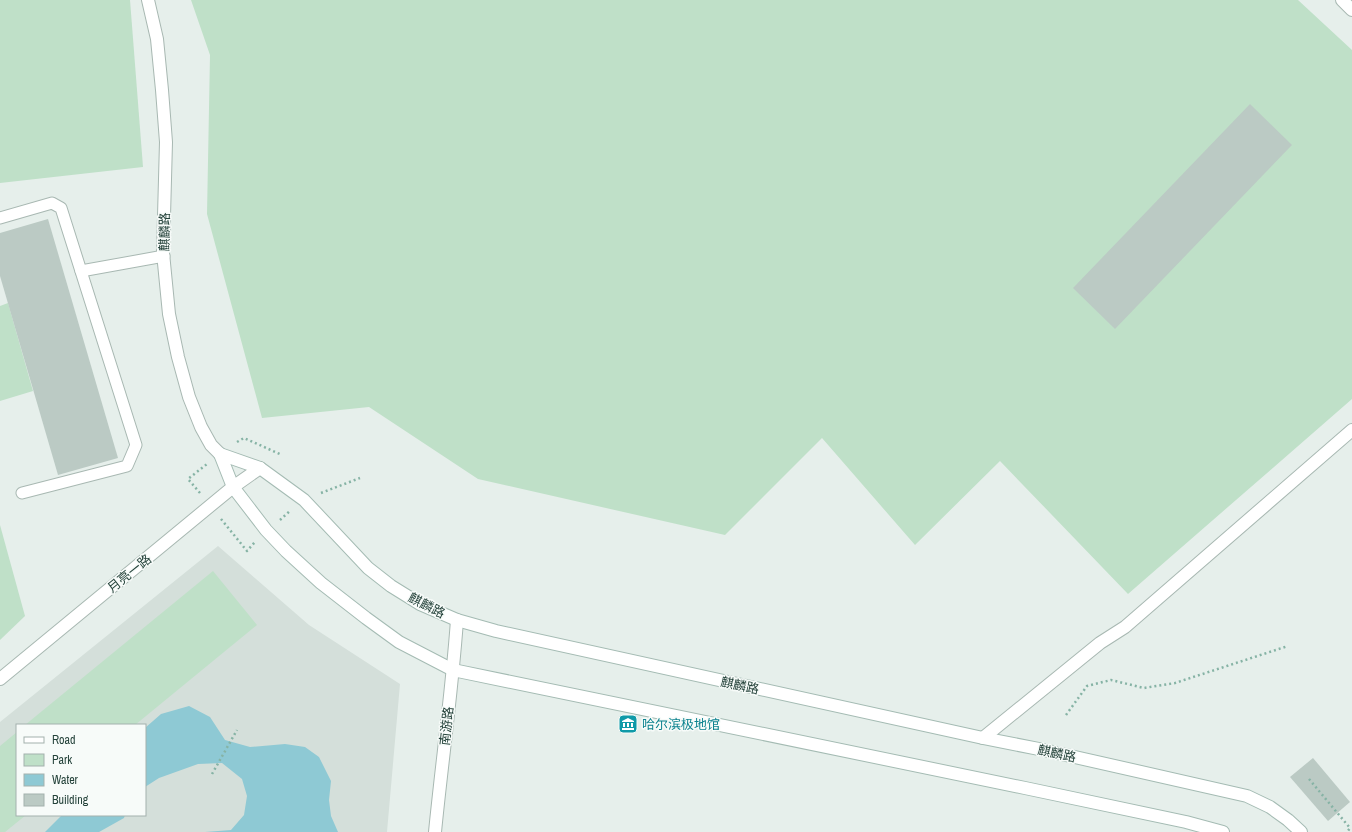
<svg xmlns="http://www.w3.org/2000/svg" width="1352" height="832" viewBox="0 0 1352 832" font-family="'Archivo Narrow','Noto Sans SC',sans-serif">
	<style>
		.built { fill: #d4dfda; fill-rule: evenodd }
		.green { fill: #bfe0c8 }
		.water { fill: #8ec9d4 }
		.building { fill: #bbcac4 }
		.lines { fill: none; stroke-linecap: round; stroke-linejoin: round }
		.service-casing { stroke: #a8b8b2; stroke-width: 13 }
		.minor-casing { stroke: #a8b8b2; stroke-width: 14 }
		.tertiary-casing { stroke: #a8b8b2; stroke-width: 14 }
		.secondary-casing { stroke: #a4bbb3; stroke-width: 14 }
		.path { stroke: #86b3a5; stroke-width: 2.5; stroke-dasharray: 2 3; stroke-linecap: butt }
		.service { stroke: #fff; stroke-width: 11 }
		.minor { stroke: #fff; stroke-width: 12 }
		.tertiary { stroke: #fff; stroke-width: 12 }
		.secondary { stroke: #fff; stroke-width: 12 }
		.labels { text-anchor: middle; stroke-width: 3; stroke-linejoin: round; paint-order: stroke }
		.street-label { font-size: 13px; fill: #24423a; stroke: #f7fbf9 }
		.culture-label { font-size: 13px; fill: #0d838f; stroke: #f7fbf9; text-anchor: start }
	</style>
	<rect width="100%" height="100%" fill="#e6efeb"/>
	<path class="built" d="M218 546 309 625 400 684 387 832H0V722ZM17 725H145V815H17Z"/>
	<g class="green">
		<polygon points="0,0 130,0 143,167 0,183"/>
		<polygon points="191,0 1298,0 1352,50 1352,399 1128,594 1000,461 915,545 822,438 725,535 478,479 369,407 262,418 207,214 210,55"/>
		<polygon points="8,303 33,391 0,401 0,306"/>
		<polygon points="0,525 25,616 0,640"/>
		<polygon points="213,571 257,625 135,725 25,725"/>
		<polygon points="17,732 17,815 26,815 5,832 0,832 0,746"/>
	</g>
	<g class="water">
		<polygon points="189,706 210,717 225,740 250,747 285,744 305,747 319,757 331,781 329,800 331,816 338,832 205,832 231,830 244,815 247,796 242,779 222,763 198,764 159,778 145,787 145,728 161,714"/>
		<polygon points="62,815 125,815 124,818 99,832 45,832"/>
	</g>
	<g class="building">
		<polygon points="1250,104 1292,145 1115,329 1073,288"/>
		<polygon points="48,219 118,458 58,475 0,276 0,233"/>
		<polygon points="1313,758 1350,802 1328,821 1290,777"/>
	</g>
	<g class="lines">
		<g class="service-casing">
			<g id="service">
				<polyline points="0,218 52,203 61,208 136,445 127,466 22,493"/>
				<polyline points="81,271 164,256"/>
			</g>
		</g>
		<g class="minor-casing">
			<g id="minor">
				<polyline points="1342,0 1352,10"/>
				<polyline points="0,679 233,487 260,468"/>
				<polyline points="983,738 1100,643 1125,627 1352,430"/>
				<path d="M435 832C442 761 452 691 457 620"/>
			</g>
		</g>
		<g class="tertiary-casing">
			<polyline id="tertiary" points="148,0 157,39 162,90 166,142 163,253 169,314 178,357 189,397 201,427 211,445 220,454"/>
		</g>
		<g class="secondary-casing">
			<g id="secondary">
				<polyline points="220,454 260,468 304,500 368,568 391,586 420,604 457,620 496,631 983,738 1044,750 1247,796 1270,807 1288,820 1301,832"/>
				<polyline points="220,454 233,487 266,530 286,551 321,583 366,618 399,642 453,670 1025,788 1186,822 1223,832"/>
			</g>
		</g>
		<g class="path">
			<polyline points="237,442 244,438 282,455"/>
			<polyline points="200,493 188,479 207,464"/>
			<polyline points="321,493 360,478"/>
			<polyline points="221,519 247,551 255,542"/>
			<polyline points="280,520 291,510"/>
			<polyline points="1066,715 1087,686 1111,680 1144,688 1175,683 1288,646"/>
			<polyline points="212,774 237,730"/>
			<polyline points="1309,779 1350,828 1347,832"/>
		</g>
		<use href="#service" class="service"/>
		<use href="#minor" class="minor"/>
		<use href="#tertiary" class="tertiary"/>
		<use href="#secondary" class="secondary"/>
	</g>
	<defs>
		<g id="museum-square" transform="scale(1)"><rect x="-9" y="-9" width="18" height="18" rx="4" fill="#0f9aa8" stroke="#f7fbf9"/><path d="M0-6L6-3V-2H-6V-3ZM-5-1h2V3h-2ZM-1-1h2V3h-2ZM3-1h2V3H3ZM-6 4H6V6H-6Z" fill="#fff"/></g>
	</defs>
	<g fill-rule="evenodd">
		<use href="#museum-square" x="628" y="724"/>
	</g>
	<g class="labels">
		<g class="street-label">
			<text transform="translate(164 232) rotate(-89)" y="5">麒麟路</text>
			<text transform="translate(129 573) rotate(-39)" y="5">月亮一路</text>
			<text transform="translate(427 605) rotate(27)" y="5">麒麟路</text>
			<text transform="translate(740 685) rotate(12)" y="5">麒麟路</text>
			<text transform="translate(446 726) rotate(-84)" y="5">南游路</text>
			<text transform="translate(1057 753) rotate(12)" y="5">麒麟路</text>
		</g>
		<g class="culture-label">
			<text x="642" y="729">哈尔滨极地馆</text>
		</g>
	</g>
	<rect x="16" y="724" width="130" height="92" fill="#f7fbf9" stroke="#a3b1ad"/>
	<rect x="24" y="737" width="20" height="6" fill="#ffffff" stroke="#a3b1ad"/>
	<text x="52" y="744" font-size="12" fill="#24423a">Road</text>
	<rect x="24" y="754" width="20" height="12" fill="#bfe0c8" stroke="#a3b1ad"/>
	<text x="52" y="764" font-size="12" fill="#24423a">Park</text>
	<rect x="24" y="774" width="20" height="12" fill="#8ec9d4" stroke="#a3b1ad"/>
	<text x="52" y="784" font-size="12" fill="#24423a">Water</text>
	<rect x="24" y="794" width="20" height="12" fill="#bbcac4" stroke="#a3b1ad"/>
	<text x="52" y="804" font-size="12" fill="#24423a">Building</text>
</svg>
